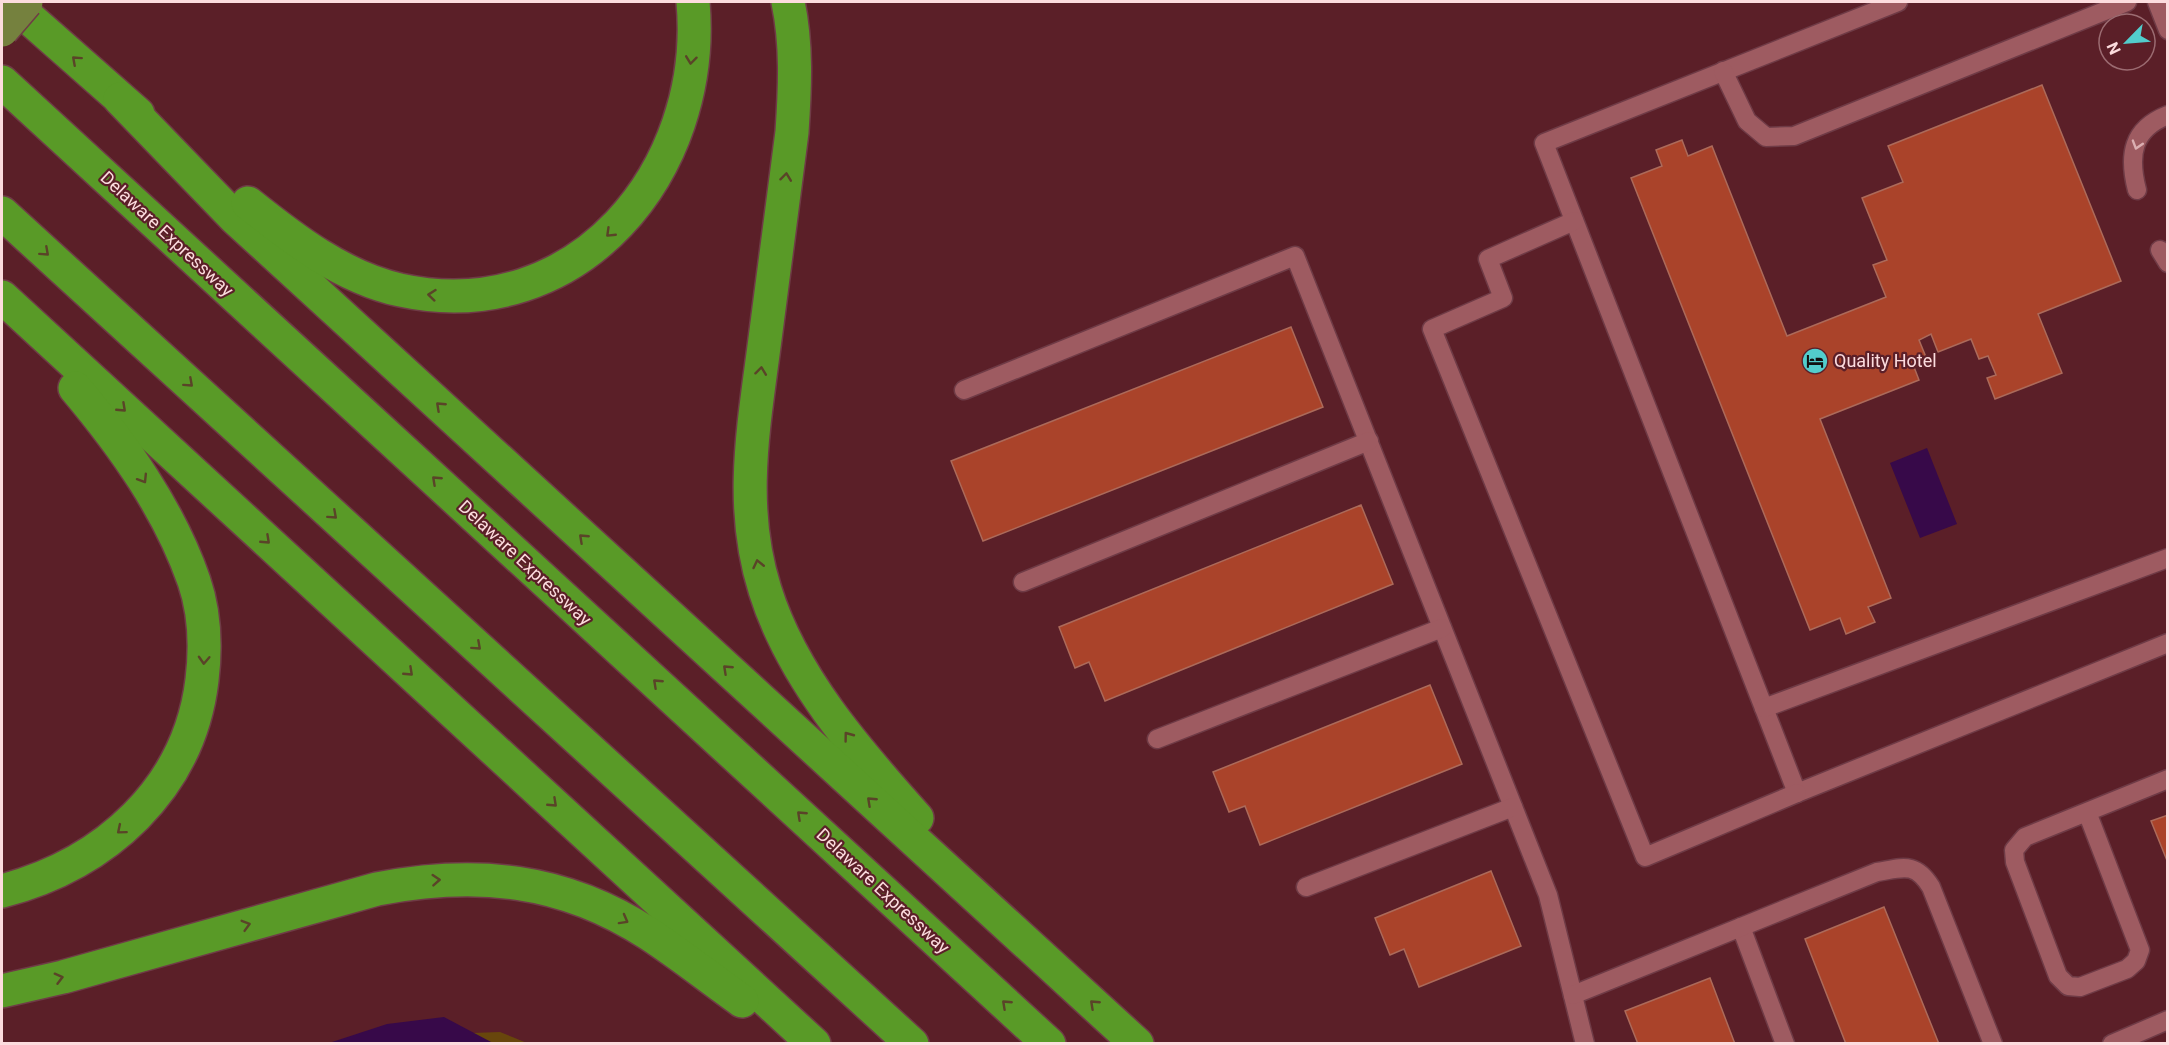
<svg xmlns="http://www.w3.org/2000/svg" width="2169" height="1045" viewBox="0 0 2169 1045" font-family="Roboto,sans-serif">
	<style>
		.green { fill: #68460c }
		.water { fill: #370949 }
		.building { fill: #aa432a; stroke: #ac6a5a; stroke-width: 1.5 }
		.lines { fill: none; stroke-linecap: round; stroke-linejoin: round }
		.lane-casing { stroke: #6f3b46; stroke-width: 21 }
		.highway-casing { stroke: #6f3b46; stroke-width: 36 }
		.lane { stroke: #9e5b61; stroke-width: 18 }
		.highway { stroke: #599a27; stroke-width: 33 }
		.primary-bridge-casing { stroke: #6f3b46; stroke-width: 36; stroke-linecap: butt }
		.primary-bridge { stroke: #75813e; stroke-width: 33 }
		.oneway { stroke: #5a4428 }
		.oneway2 { stroke: #dbafb2 }
		.labels { text-anchor: middle; stroke-width: 4.5; stroke-linejoin: round; paint-order: stroke }
		.street-label { font-size: 18px; fill: #fcdcde; stroke: #5b1f28 }
		.poi-label { font-size: 18px; fill: #fcdcde; stroke: #5b1f28; text-anchor: start }
	</style>
	<rect width="100%" height="100%" fill="#5b1f28"/>
	<polygon class="green" points="500,1032 527,1043 384,1044 415,1035"/>
	<g class="water">
		<polygon points="1927,448 1957,524 1920,538 1890,463"/>
		<polygon points="444,1017 493,1043 329,1043 387,1024"/>
	</g>
	<g class="building">
		<polygon points="2042,85 2121,281 2038,314 2062,373 1995,399 1987,378 1996,375 1988,356 1979,359 1971,339 1938,352 1931,334 1919,340 1928,362 1914,367 1919,380 1820,419 1891,598 1868,607 1875,622 1846,634 1840,618 1810,630 1631,178 1662,166 1656,150 1682,140 1688,156 1712,146 1787,336 1886,297 1873,265 1887,260 1862,198 1903,182 1888,146"/>
		<polygon points="1291,327 1323,407 983,541 951,461"/>
		<polygon points="1361,505 1393,584 1105,701 1089,662 1075,668 1059,627"/>
		<polygon points="1430,685 1462,764 1260,845 1245,806 1229,812 1213,772"/>
		<polygon points="2168,815 2168,863 2151,821"/>
		<polygon points="1491,871 1521,946 1419,987 1404,949 1390,955 1375,918"/>
		<polygon points="1884,907 1939,1044 1846,1044 1805,939"/>
		<polygon points="1710,978 1735,1044 1638,1044 1625,1011"/>
	</g>
	<g class="lines">
		<g class="lane-casing">
			<g id="lane">
				<polyline points="1898,2 1544,143 1797,793 2168,643"/>
				<polyline points="2157,2 2168,30"/>
				<polyline points="1723,71 1747,121 1766,137 1794,136 2127,2"/>
				<path d="M2137 190C2128 155 2132 129 2168 115"/>
				<polyline points="1574,221 1488,259 1503,298 1432,329 1645,857 1797,793"/>
				<polyline points="2160,250 2168,263"/>
				<polyline points="964,390 1295,256 1548,895 1585,1044"/>
				<polyline points="1023,582 1369,441"/>
				<polyline points="1764,708 2168,558"/>
				<polyline points="1157,739 1442,628"/>
				<polyline points="2087,812 2140,950 2136,961 2127,969 2080,987 2068,986 2058,976 2015,862 2014,850 2025,837 2168,779"/>
				<polyline points="1306,887 1513,807"/>
				<polyline points="1741,927 1785,1044"/>
				<path d="M1573 995 1877 872C1902 868 1915 861 1931 887L1993 1044"/>
				<polyline points="2112,1044 2168,1020"/>
			</g>
		</g>
		<g class="highway-casing">
			<g id="highway">
				<polyline points="11,2 138,114"/>
				<path d="M788 2C797 44 795 88 792 132 783 201 774 270 765 339 754 425 738 505 765 590 792 677 857 751 917 818"/>
				<polyline points="2,82 1049,1044"/>
				<polyline points="120,99 235,218 1137,1044"/>
				<path d="M248 203C293 239 342 277 400 290 578 329 708 170 693 2"/>
				<polyline points="2,213 912,1044"/>
				<polyline points="2,297 814,1044"/>
				<path d="M2 891C105 864 189 789 202 680 206 647 205 613 194 581 169 509 123 445 75 388"/>
				<path d="M2 991 63 977 377 889C476 870 563 878 649 934 681 955 711 979 742 1001"/>
			</g>
		</g>
		<use href="#lane" class="lane"/>
		<use href="#highway" class="highway"/>
		<g class="primary-bridge-casing">
			<polyline id="primary-bridge" points="2,30 26,2"/>
		</g>
		<use href="#primary-bridge" class="primary-bridge"/>
	</g>
	<defs><path id="oneway-chevron" d="M-2-3.5L2.5 0L-2 3.5" fill="none" stroke-width="1.6" stroke-linecap="round" stroke-linejoin="round" transform="scale(1.5)"/></defs>
	<g class="oneway">
		<use href="#oneway-chevron" transform="translate(76 60) rotate(-138)"/>
		<use href="#oneway-chevron" transform="translate(691 60) rotate(97)"/>
		<use href="#oneway-chevron" transform="translate(786 177) rotate(-83)"/>
		<use href="#oneway-chevron" transform="translate(610 233) rotate(136)"/>
		<use href="#oneway-chevron" transform="translate(45 252) rotate(42)"/>
		<use href="#oneway-chevron" transform="translate(432 295) rotate(-174)"/>
		<use href="#oneway-chevron" transform="translate(761 371) rotate(-83)"/>
		<use href="#oneway-chevron" transform="translate(189 383) rotate(42)"/>
		<use href="#oneway-chevron" transform="translate(440 406) rotate(-137)"/>
		<use href="#oneway-chevron" transform="translate(122 408) rotate(43)"/>
		<use href="#oneway-chevron" transform="translate(143 479) rotate(58)"/>
		<use href="#oneway-chevron" transform="translate(436 480) rotate(-137)"/>
		<use href="#oneway-chevron" transform="translate(333 515) rotate(42)"/>
		<use href="#oneway-chevron" transform="translate(583 538) rotate(-137)"/>
		<use href="#oneway-chevron" transform="translate(266 540) rotate(43)"/>
		<use href="#oneway-chevron" transform="translate(758 564) rotate(-103)"/>
		<use href="#oneway-chevron" transform="translate(477 646) rotate(42)"/>
		<use href="#oneway-chevron" transform="translate(204 660) rotate(93)"/>
		<use href="#oneway-chevron" transform="translate(727 669) rotate(-137)"/>
		<use href="#oneway-chevron" transform="translate(409 672) rotate(43)"/>
		<use href="#oneway-chevron" transform="translate(657 683) rotate(-137)"/>
		<use href="#oneway-chevron" transform="translate(848 736) rotate(-127)"/>
		<use href="#oneway-chevron" transform="translate(871 801) rotate(-137)"/>
		<use href="#oneway-chevron" transform="translate(553 803) rotate(43)"/>
		<use href="#oneway-chevron" transform="translate(801 815) rotate(-137)"/>
		<use href="#oneway-chevron" transform="translate(121 830) rotate(140)"/>
		<use href="#oneway-chevron" transform="translate(436 880) rotate(-4)"/>
		<use href="#oneway-chevron" transform="translate(624 920) rotate(29)"/>
		<use href="#oneway-chevron" transform="translate(246 925) rotate(-16)"/>
		<use href="#oneway-chevron" transform="translate(59 978) rotate(-15)"/>
		<use href="#oneway-chevron" transform="translate(1006 1004) rotate(-137)"/>
		<use href="#oneway-chevron" transform="translate(1094 1004) rotate(-137)"/>
	</g>
	<use class="oneway2" href="#oneway-chevron" transform="translate(2137 145) rotate(107)"/>
	<defs>
		<g id="hotel-disc" transform="scale(1.35)"><circle r="9.5" fill="#52cdcc" stroke="#5b1f28"/><path d="M-6-4.5h1.5V1H6V5H4.5V3h-9V5H-6ZM-4 0a1.8 1.8 0 1 1 3.6 0ZM.5 0V-2.5h3Q6-2.5 6 0Z" fill="#111"/></g>
	</defs>
	<g fill-rule="evenodd">
		<use href="#hotel-disc" x="1815" y="361"/>
	</g>
	<g class="labels">
		<g class="street-label">
			<text transform="translate(167 234) rotate(43)" y="6">Delaware Expressway</text>
			<text transform="translate(525 563) rotate(43)" y="6">Delaware Expressway</text>
			<text transform="translate(883 891) rotate(43)" y="6">Delaware Expressway</text>
		</g>
		<g class="poi-label">
			<text x="1834" y="367">Quality Hotel</text>
		</g>
	</g>
	<rect width="2169" height="1045" fill="none" stroke="#fcdcde" stroke-width="6"/>
	<g transform="translate(2127 42) rotate(245)"><circle r="28" fill="#5b1f28" stroke="#9b6b71" stroke-width="1.5"/>
	<path d="M0-4.5L10 22L0 15L-10 22Z" fill="#52cdcc"/>
	<text y="-9" font-size="16" font-weight="bold" text-anchor="middle" fill="#fcdcde">N</text>
	</g>
</svg>
